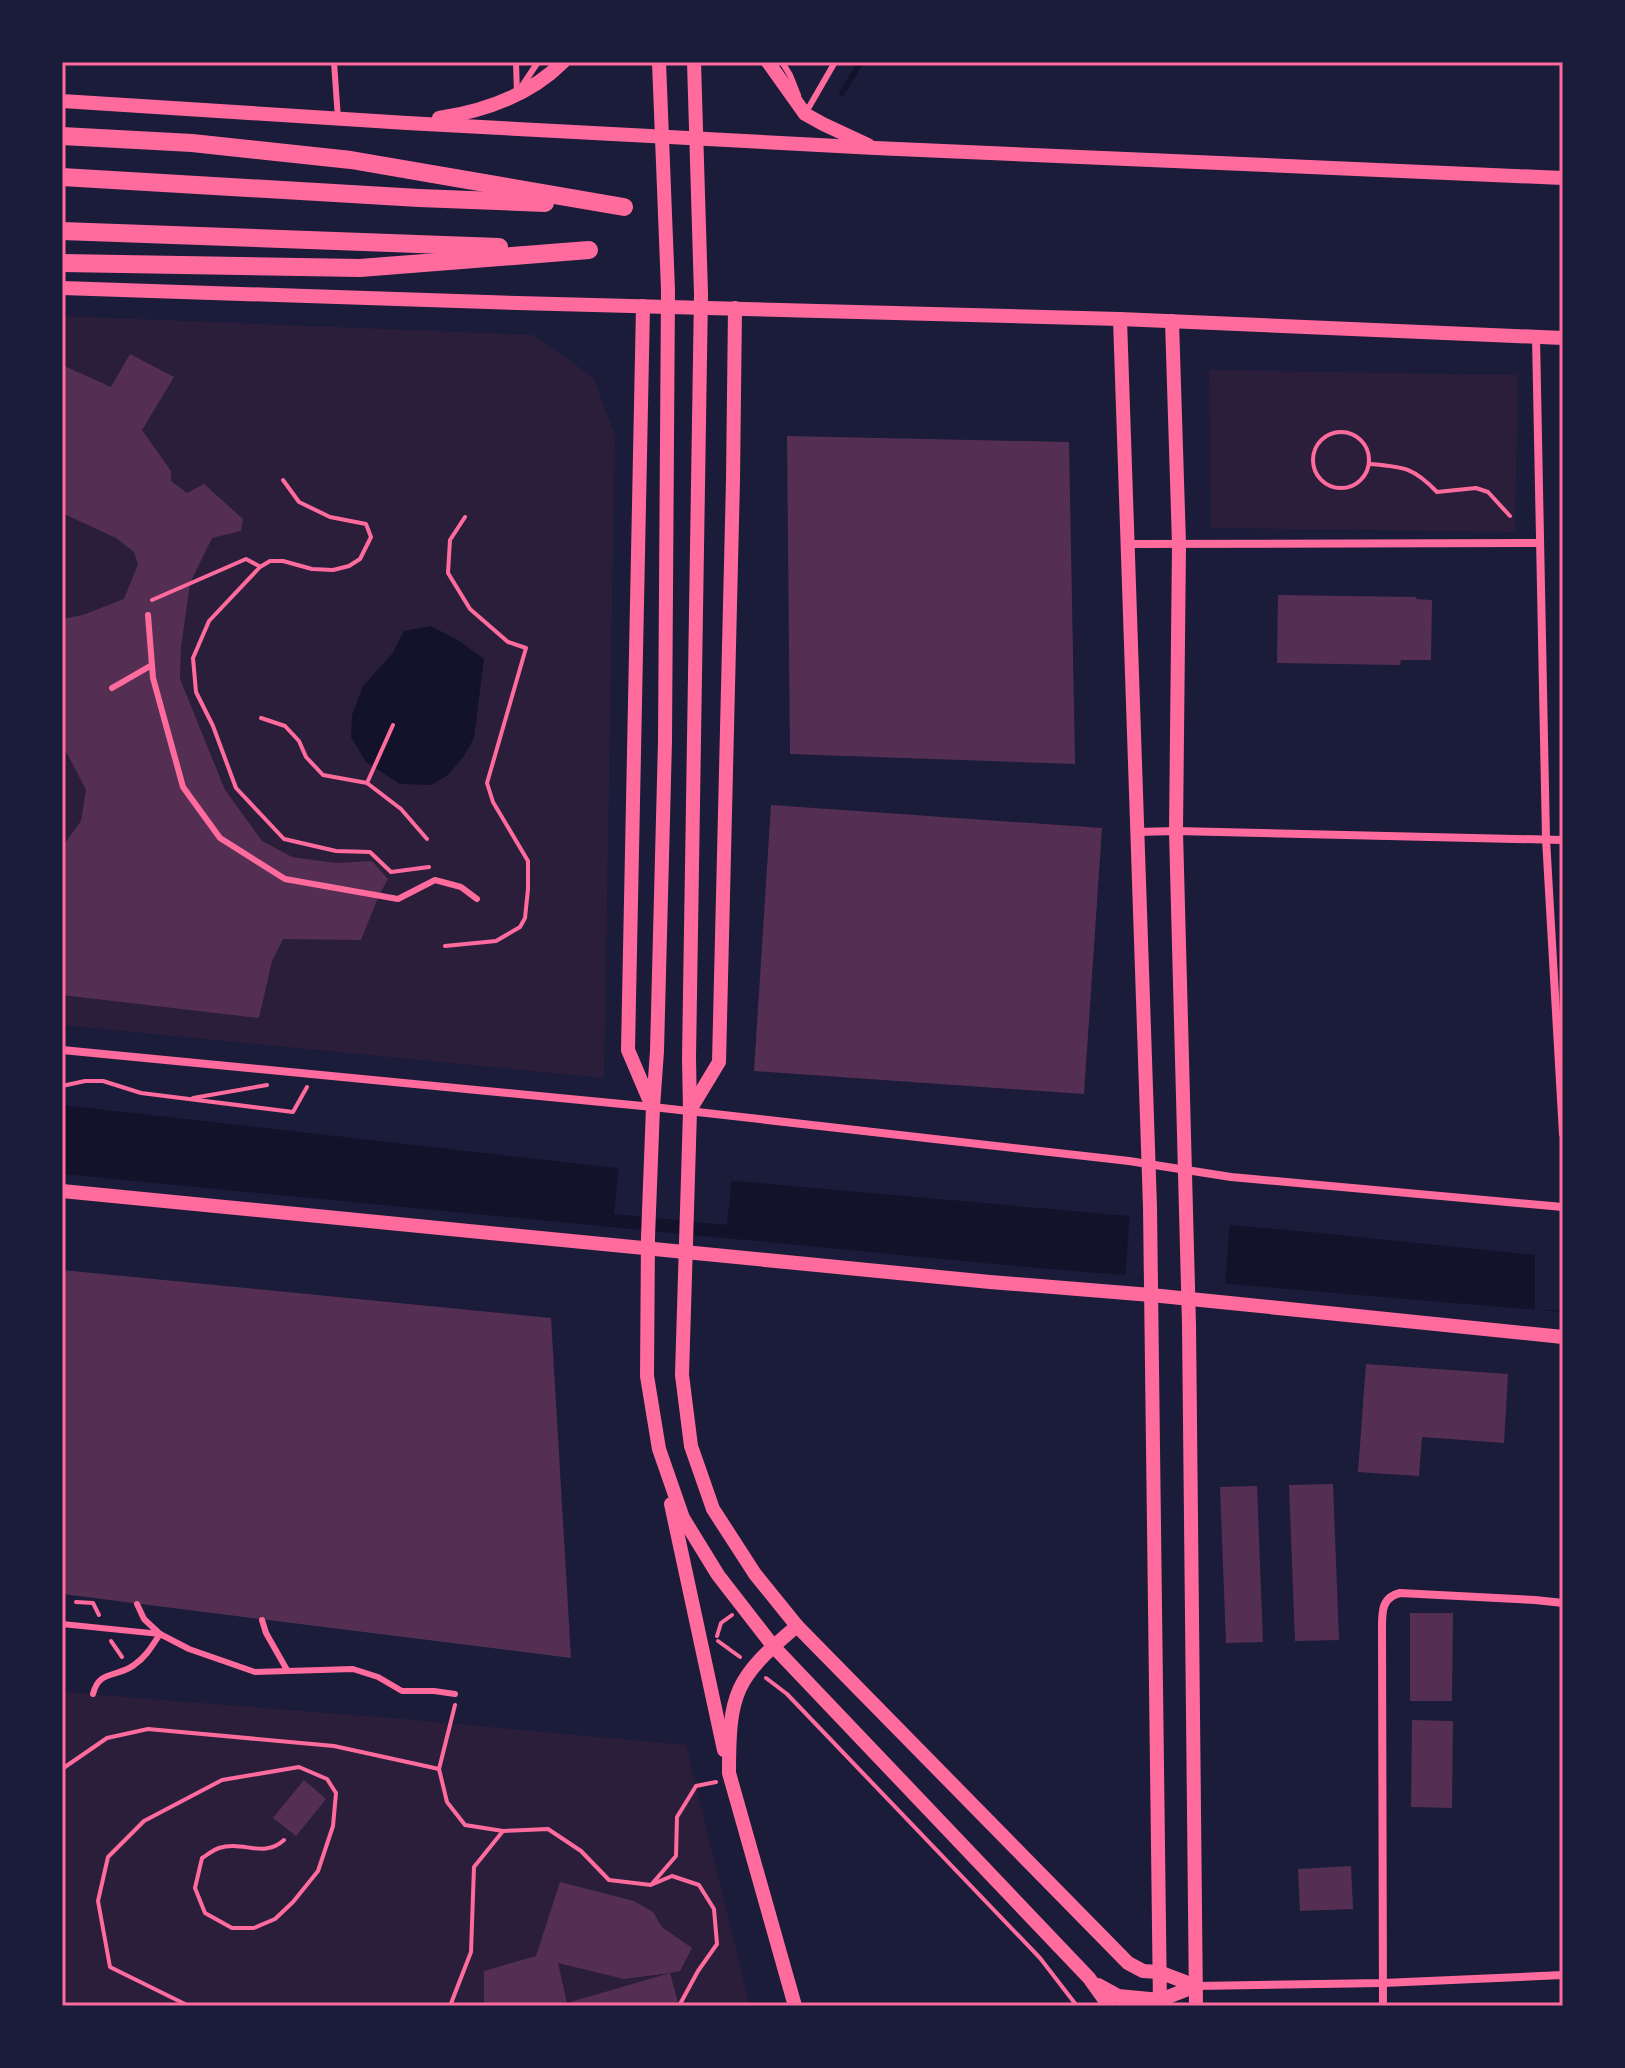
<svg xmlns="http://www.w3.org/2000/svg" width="1625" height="2068" viewBox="0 0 1625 2068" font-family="'Roboto Condensed',sans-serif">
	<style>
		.green { fill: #2a1e3b }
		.water { fill: #12122b }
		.pier { fill: #1b1b3a }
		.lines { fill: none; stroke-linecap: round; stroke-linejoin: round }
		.stream { stroke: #12122b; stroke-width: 6 }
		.building { fill: #542f53; fill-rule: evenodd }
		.path { stroke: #ff6b9d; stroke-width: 4 }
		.service { stroke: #ff6b9d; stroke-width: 6 }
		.minor { stroke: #ff6b9d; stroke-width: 8 }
		.tertiary { stroke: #ff6b9d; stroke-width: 14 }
		.trunk { stroke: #ff6b9d; stroke-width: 18 }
		.neatline { fill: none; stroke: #ff6b9d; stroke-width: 3 }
	</style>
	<rect width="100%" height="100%" fill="#1b1b3a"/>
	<g class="green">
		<polygon points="62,316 533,335 593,377 615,435 604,1078 62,1025"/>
		<polygon points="1209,370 1518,375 1515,532 1211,528"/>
		<polygon points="62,1692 392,1718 686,1745 750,2006 62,2006"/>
	</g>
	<g class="water">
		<polygon points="431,626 461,642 484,659 474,738 464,756 448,775 431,785 400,784 366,762 351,737 352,715 363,686 392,654 404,631"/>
		<polygon points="62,1105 712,1179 1310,1232 1563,1258 1563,1312 1015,1266 62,1174"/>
	</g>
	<g class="pier">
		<polygon points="619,1164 732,1177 727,1225 614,1214"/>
		<polygon points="1130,1212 1230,1221 1225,1286 1125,1278"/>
		<polygon points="1535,1251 1563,1254 1563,1310 1535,1310"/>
	</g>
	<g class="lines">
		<polyline class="stream" points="842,93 861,62"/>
	</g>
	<g class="building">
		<polygon points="130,354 174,377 142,430 171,471 171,481 187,493 204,484 243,519 241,531 212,538 190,583 181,647 180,679 225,790 262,841 292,857 335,863 372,861 388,879 379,895 361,940 283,939 272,961 259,1018 62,995 62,847 81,821 86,790 68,755 62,748 62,619 83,615 124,599 138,564 134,552 116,538 62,513 62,365 111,387"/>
		<polygon points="787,436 1069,442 1075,764 790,754"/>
		<polygon points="1278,595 1416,597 1416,599 1432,600 1431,660 1401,660 1400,665 1277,663"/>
		<polygon points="771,805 1102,828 1084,1094 754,1071"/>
		<polygon points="62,1270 551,1318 571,1658 62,1594"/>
		<polygon points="1366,1364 1508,1374 1504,1443 1422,1437 1419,1476 1358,1472"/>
		<polygon points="1333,1484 1339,1640 1295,1641 1289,1485"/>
		<polygon points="1257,1486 1263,1642 1226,1643 1220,1487"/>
		<polygon points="1410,1613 1453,1613 1452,1701 1410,1701"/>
		<polygon points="1412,1720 1453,1721 1452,1808 1411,1807"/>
		<polygon points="304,1780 326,1799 296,1836 273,1818"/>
		<polygon points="1351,1866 1353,1909 1300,1911 1298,1869"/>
		<path d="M560 1882 634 1901 653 1912 662 1927 692 1948 680 1971 670 1973 679 2006H484V1971L536 1956ZM558 1963 624 1979 670 1973 567 2003Z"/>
	</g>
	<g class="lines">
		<g class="path">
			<circle cx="1341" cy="460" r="28"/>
			<path d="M1370 464C1404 467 1413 467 1437 492L1476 488 1488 492 1510 516"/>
			<polyline points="283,480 299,502 330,517 366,524 371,537 360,559 349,566 333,570 312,569 283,561 270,561 260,567 209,621 193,658 196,692 213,726 236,788 284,839 336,851 370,852 391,872 429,867"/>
			<polyline points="152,600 246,559 259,566"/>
			<polyline points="261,718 285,726 299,741 306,757 323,775 367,783 401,809 427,839"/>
			<polyline points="367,783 393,725"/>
			<polyline points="445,946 496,941 520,927 525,918 528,889 528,861 493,802 487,783 526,648 508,642 470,609 448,573 450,540 465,517"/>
			<polyline points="62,1086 85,1081 103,1081 141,1093 293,1112 307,1087"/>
			<polyline points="193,1098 267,1085"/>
			<polyline points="76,1602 93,1603 99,1615"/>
			<polyline points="717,1636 721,1623 732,1615"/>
			<polyline points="111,1641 122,1657"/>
			<polyline points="718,1641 740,1657"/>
			<polyline points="766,1678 787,1694 1040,1958 1077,2006"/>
			<polyline points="455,1705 439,1769 447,1802 465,1825 503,1831 548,1829 581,1851 609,1880 651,1885 676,1856 677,1817 696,1786 716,1782"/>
			<polyline points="62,1769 107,1738 148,1729 334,1746 439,1769"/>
			<polyline points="653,1884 672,1876 699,1885 714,1909 717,1944 698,1971 679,2006"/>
			<path d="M189 2006 110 1967 98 1901 108 1857 144 1821 222 1780 299 1767 327 1779 336 1793 333 1826 318 1871 293 1902 275 1919 254 1928H232L205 1913 195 1888 202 1858C207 1855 213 1850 219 1848 243 1840 263 1859 284 1840"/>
			<polyline points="450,2006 471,1952 474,1867 503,1831"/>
		</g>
		<g class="service">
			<polyline points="334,62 338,119"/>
			<polyline points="516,62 517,95"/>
			<polyline points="782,62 790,75 798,95"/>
			<polyline points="520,89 538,62"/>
			<polyline points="805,114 835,62"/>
			<polyline points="148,615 153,678 183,787 220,838 285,879 398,899 435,880 461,887 477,899"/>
			<polyline points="112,688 152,665"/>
			<polyline points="137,1604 144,1619 160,1634"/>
			<polyline points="262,1620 266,1633 287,1670"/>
			<polyline points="62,1624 160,1634"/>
			<path d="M93 1694C99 1669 117 1678 134 1665 146 1657 152 1646 160 1634L189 1649 255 1672 353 1669 378 1677 402 1691H434L455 1694"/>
		</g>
		<g class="minor">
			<polyline points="1536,337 1546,839 1563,1134"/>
			<polyline points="1127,544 1539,543"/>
			<polyline points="1137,832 1176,831 1563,840"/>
			<polyline points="62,1050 653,1107 1129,1161 1231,1177 1563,1207"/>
			<polyline points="1196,1986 1383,1983 1563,1975"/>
			<path d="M1383 2006 1382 1626C1382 1609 1383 1597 1400 1593L1535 1600 1563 1603"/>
		</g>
		<g class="tertiary">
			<polyline points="659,62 668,290 665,741 657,1051 653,1107 648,1237 647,1376 659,1449 683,1518 718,1575 773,1646 1089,1978 1109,2006"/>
			<polyline points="694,62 701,294 689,1058 690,1111 682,1375 691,1446 713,1509 755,1574 797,1626 1128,1963 1143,1971 1159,1972 1196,1986"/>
			<polyline points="768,62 805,114 823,124 868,145"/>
			<polyline points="62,101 407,123 875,148 1563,178"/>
			<path d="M439 118C485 111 530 95 563 62"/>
			<polyline points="62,288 517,303 1120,319 1563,338"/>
			<polyline points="643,306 628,1050 651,1104"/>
			<polyline points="1120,319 1150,1207 1160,2006"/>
			<polyline points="1172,321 1179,544 1176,831 1189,1325 1196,2006"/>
			<polyline points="690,1110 719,1062 733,480 735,308"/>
			<polyline points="62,1191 990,1282 1151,1295 1563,1337"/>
			<polyline points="671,1504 724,1750"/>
			<polyline points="1098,1985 1118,1996 1160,2000 1196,1986"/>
			<path d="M795 2006 729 1773C729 1692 735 1678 797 1626"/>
		</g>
		<g class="trunk">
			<polyline points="62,136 192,143 351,160 624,207"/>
			<polyline points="62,177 419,198 545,203"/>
			<polyline points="62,231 499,247"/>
			<polyline points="62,263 360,268 589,250"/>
		</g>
	</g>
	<rect width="1625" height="2068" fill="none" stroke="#1b1b3a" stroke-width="128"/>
	<rect x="64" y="64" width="1497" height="1940" class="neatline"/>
</svg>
